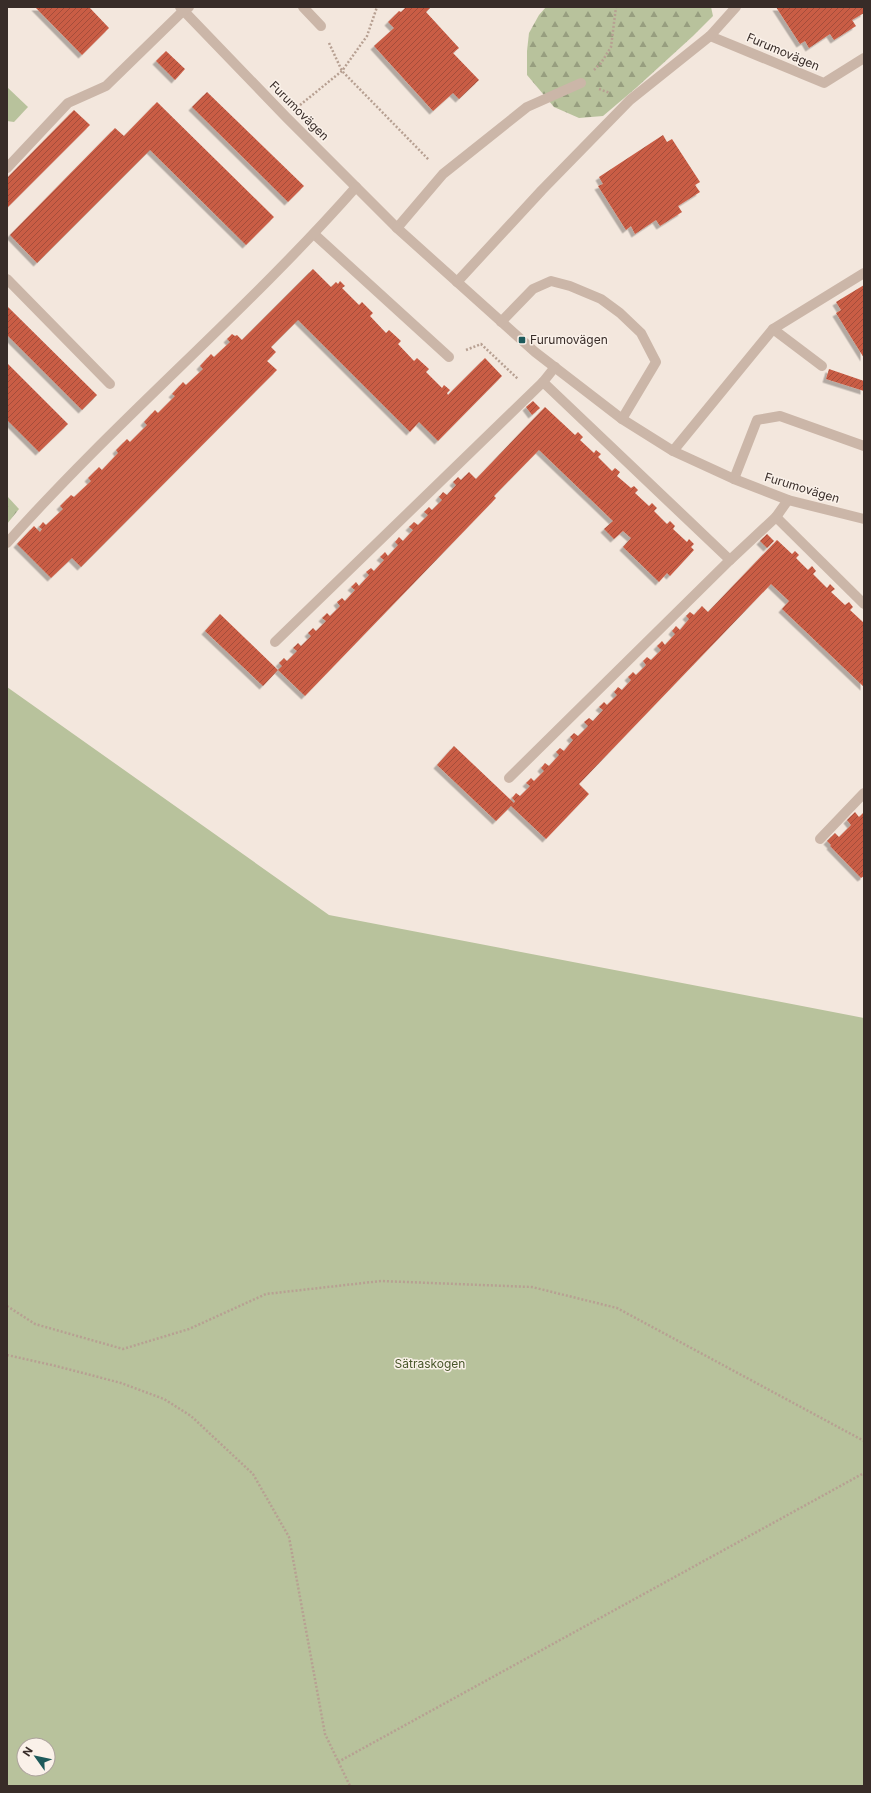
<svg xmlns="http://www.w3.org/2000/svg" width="871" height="1793" viewBox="0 0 871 1793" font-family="Inter,sans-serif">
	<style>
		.forest { fill: url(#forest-firs) }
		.park { fill: #b8c29c; fill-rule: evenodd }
		.building { fill: url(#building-hatch); filter: url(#shadow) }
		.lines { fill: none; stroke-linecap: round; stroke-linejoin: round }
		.path { stroke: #b7a092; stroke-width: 2.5; stroke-dasharray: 2 2; stroke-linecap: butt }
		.minor { stroke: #cbb6a8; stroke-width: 10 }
		.poi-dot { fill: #1d5a5b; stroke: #faf1e9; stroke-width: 1.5 }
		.labels { text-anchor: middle; stroke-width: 3; stroke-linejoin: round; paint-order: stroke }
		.street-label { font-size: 12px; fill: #382c28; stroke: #faf1e9 }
		.poi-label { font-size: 12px; fill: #382c28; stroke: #faf1e9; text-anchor: start }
		.park-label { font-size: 12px; fill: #49572b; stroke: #faf1e9 }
	</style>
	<defs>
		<pattern id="forest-firs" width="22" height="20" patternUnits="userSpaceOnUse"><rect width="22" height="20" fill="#b8c29c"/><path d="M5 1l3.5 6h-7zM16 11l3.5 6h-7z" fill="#979e7f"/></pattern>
		<pattern id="building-hatch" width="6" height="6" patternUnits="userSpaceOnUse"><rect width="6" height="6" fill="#c95d45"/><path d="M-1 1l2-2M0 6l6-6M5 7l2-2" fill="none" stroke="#a44d3a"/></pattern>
		<filter id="shadow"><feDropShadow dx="-3.5" dy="3.5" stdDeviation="0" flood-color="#0004"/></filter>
	</defs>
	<rect width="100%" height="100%" fill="#f3e7dd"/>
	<g class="forest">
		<polygon points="546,7 711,7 713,16 693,36 636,88 603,116 579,118 554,107 527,75 527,51 529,33 539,15"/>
		<polygon points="7,496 19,509 7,524"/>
	</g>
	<g class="park">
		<polygon points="7,87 28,107 14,122 7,121"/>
		<path d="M7 687 329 915 864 1018V1786H7ZM24 1745H48V1769H24Z"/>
	</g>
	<g class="building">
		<polygon points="35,7 89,7 109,28 82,55"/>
		<polygon points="406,7 431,7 426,12 459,48 453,53 479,80 459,99 453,93 433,111 374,46 394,28 388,22 399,11 401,12"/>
		<polygon points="776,7 864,7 864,13 852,20 856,26 834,40 830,34 809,48 805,41 800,44"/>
		<polygon points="166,51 185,69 175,80 156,61"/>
		<polygon points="207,92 304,186 288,202 192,107"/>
		<polygon points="157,102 274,217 246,245 150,150 37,263 10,235 115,128 124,136"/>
		<polygon points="74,110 90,125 7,208 7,178"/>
		<polygon points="663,135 667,142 672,139 700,182 695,185 700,192 678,206 682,212 660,226 656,220 635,234 631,226 626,230 598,186 603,184 599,177"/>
		<polygon points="313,269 331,287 336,282 338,284 340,281 345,286 342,288 359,305 362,302 373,313 370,316 386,333 389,330 401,341 398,344 414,361 417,358 429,369 426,372 442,388 444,385 450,390 447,393 448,395 485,358 502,376 438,441 419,422 410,432 298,320 271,347 276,352 267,361 277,370 81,567 72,558 51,578 17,544 34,526 40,532 42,529 39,527 43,522 46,525 63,509 60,506 71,495 74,497 91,481 88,478 99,467 102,470 118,453 116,450 127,439 130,442 147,425 144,422 155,410 158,413 175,396 172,394 183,382 186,385 203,369 200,366 211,354 214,357 230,342 227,339 232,334 235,336 237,335 242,340"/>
		<polygon points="864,285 864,358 836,313 841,310 836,302"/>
		<polygon points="7,306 97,395 82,410 7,335"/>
		<polygon points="7,363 68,424 39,452 7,420"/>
		<polygon points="829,369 864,381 864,391 826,379"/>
		<polygon points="533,401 540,408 532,415 526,407"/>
		<polygon points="545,407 575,435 578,432 583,437 580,440 594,453 596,450 601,454 598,457 612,471 615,468 620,472 617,476 631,488 634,486 638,490 635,493 649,506 652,503 657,508 654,511 667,524 670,521 675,526 673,529 687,542 689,539 694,544 691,547 694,550 670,576 667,573 659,582 623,547 631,538 623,531 614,539 604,529 613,521 539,450 494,496 496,498 305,696 278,670 263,686 205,631 220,614 278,670 282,666 279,663 284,658 287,661 297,651 293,648 298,643 301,646 311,636 308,633 313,628 316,631 326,621 322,618 327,613 330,616 340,606 337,602 342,598 345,601 355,590 351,587 356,582 359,586 369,575 366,572 371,568 374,571 384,560 380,557 385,552 388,556 398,545 395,542 399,537 403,541 413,530 409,527 414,522 418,525 428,515 424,512 429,507 432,510 442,500 439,497 443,492 447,495 456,485 453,482 458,477 461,480 469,472 476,479"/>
		<polygon points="767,534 774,541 767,548 760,541"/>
		<polygon points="777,540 792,554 795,551 799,555 796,558 808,570 812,566 816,571 813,574 827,588 830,584 835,589 831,592 845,605 849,602 853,607 850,610 864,623 864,687 782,609 789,601 771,584 579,784 589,794 546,839 511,806 496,821 437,765 454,746 514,803 515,801 512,798 516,793 520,796 530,786 526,783 531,778 534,781 544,771 541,768 545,763 549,766 559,755 556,752 560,748 564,751 573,740 570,737 574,733 578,736 588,726 584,722 589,718 593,721 603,710 599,707 604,702 607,705 617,695 614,692 618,687 622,690 631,680 628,677 633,672 636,675 646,665 643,661 647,657 651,660 661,650 657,646 662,641 665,645 675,634 672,631 676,626 680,630 689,619 686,616 690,612 694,615 702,606 708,612"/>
		<polygon points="855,812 859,817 864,812 864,876 861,878 830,846 831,845 827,841 835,833 839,837 851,825 847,820"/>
	</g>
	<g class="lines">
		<g class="path">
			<polyline points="329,43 342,71 429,160"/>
			<polyline points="594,70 601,63 611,47 616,7"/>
			<polyline points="599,89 610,93"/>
			<polyline points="300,105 342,71 367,36 377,7"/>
			<polyline points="466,350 481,344 518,379"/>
			<polyline points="7,1306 35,1324 123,1349 189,1329 266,1294 381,1281 532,1287 617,1308 864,1441"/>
			<polyline points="7,1355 56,1366 121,1383 164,1399 191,1416 253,1474 289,1537 325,1734 350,1786"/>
			<polyline points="338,1762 864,1473"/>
		</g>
		<g class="minor">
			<polyline points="180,7 286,117 397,228 535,352 622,419 673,451 734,479 788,500 864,519"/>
			<polyline points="303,7 321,26"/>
			<polyline points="710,36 824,83 864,58"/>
			<polyline points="7,168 68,103 106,86 183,11 189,7"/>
			<polyline points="397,228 443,174 527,107 581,83"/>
			<polyline points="314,234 449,357"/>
			<polyline points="7,279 110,384"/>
			<polyline points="457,282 542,190 630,100 710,36 736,7"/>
			<polyline points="501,322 533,289 551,281 570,286 601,299 620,313 641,333 656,362 622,419"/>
			<polyline points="773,329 822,366"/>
			<polyline points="543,382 730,560"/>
			<polyline points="673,451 773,329 864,273"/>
			<polyline points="734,479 757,420 780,416 864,446"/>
			<polyline points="776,517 864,604"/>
			<path d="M7 543C118 418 246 312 356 187"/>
			<polyline points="275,642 543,382 555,367"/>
			<polyline points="509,778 730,560 776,517 788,500"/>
			<polyline points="820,839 864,793"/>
		</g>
	</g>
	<rect class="poi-dot" x="518" y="336" width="8" height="8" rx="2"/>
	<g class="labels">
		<g class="street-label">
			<text transform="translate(783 52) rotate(23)" y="4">Furumovägen</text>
			<text transform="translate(299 111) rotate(45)" y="4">Furumovägen</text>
			<text transform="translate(802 488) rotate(17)" y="4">Furumovägen</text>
		</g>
		<g class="poi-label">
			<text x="530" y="344">Furumovägen</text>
		</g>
		<g class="park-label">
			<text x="430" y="1368">Sätraskogen</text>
		</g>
	</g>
	<rect width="871" height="1793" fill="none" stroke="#382c28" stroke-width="16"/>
	<g transform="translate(36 1757) rotate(303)"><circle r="19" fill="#faf1e9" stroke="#aca29c"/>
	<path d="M0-3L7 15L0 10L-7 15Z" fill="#1d5a5b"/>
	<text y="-6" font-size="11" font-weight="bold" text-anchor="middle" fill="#382c28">N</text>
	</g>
</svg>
